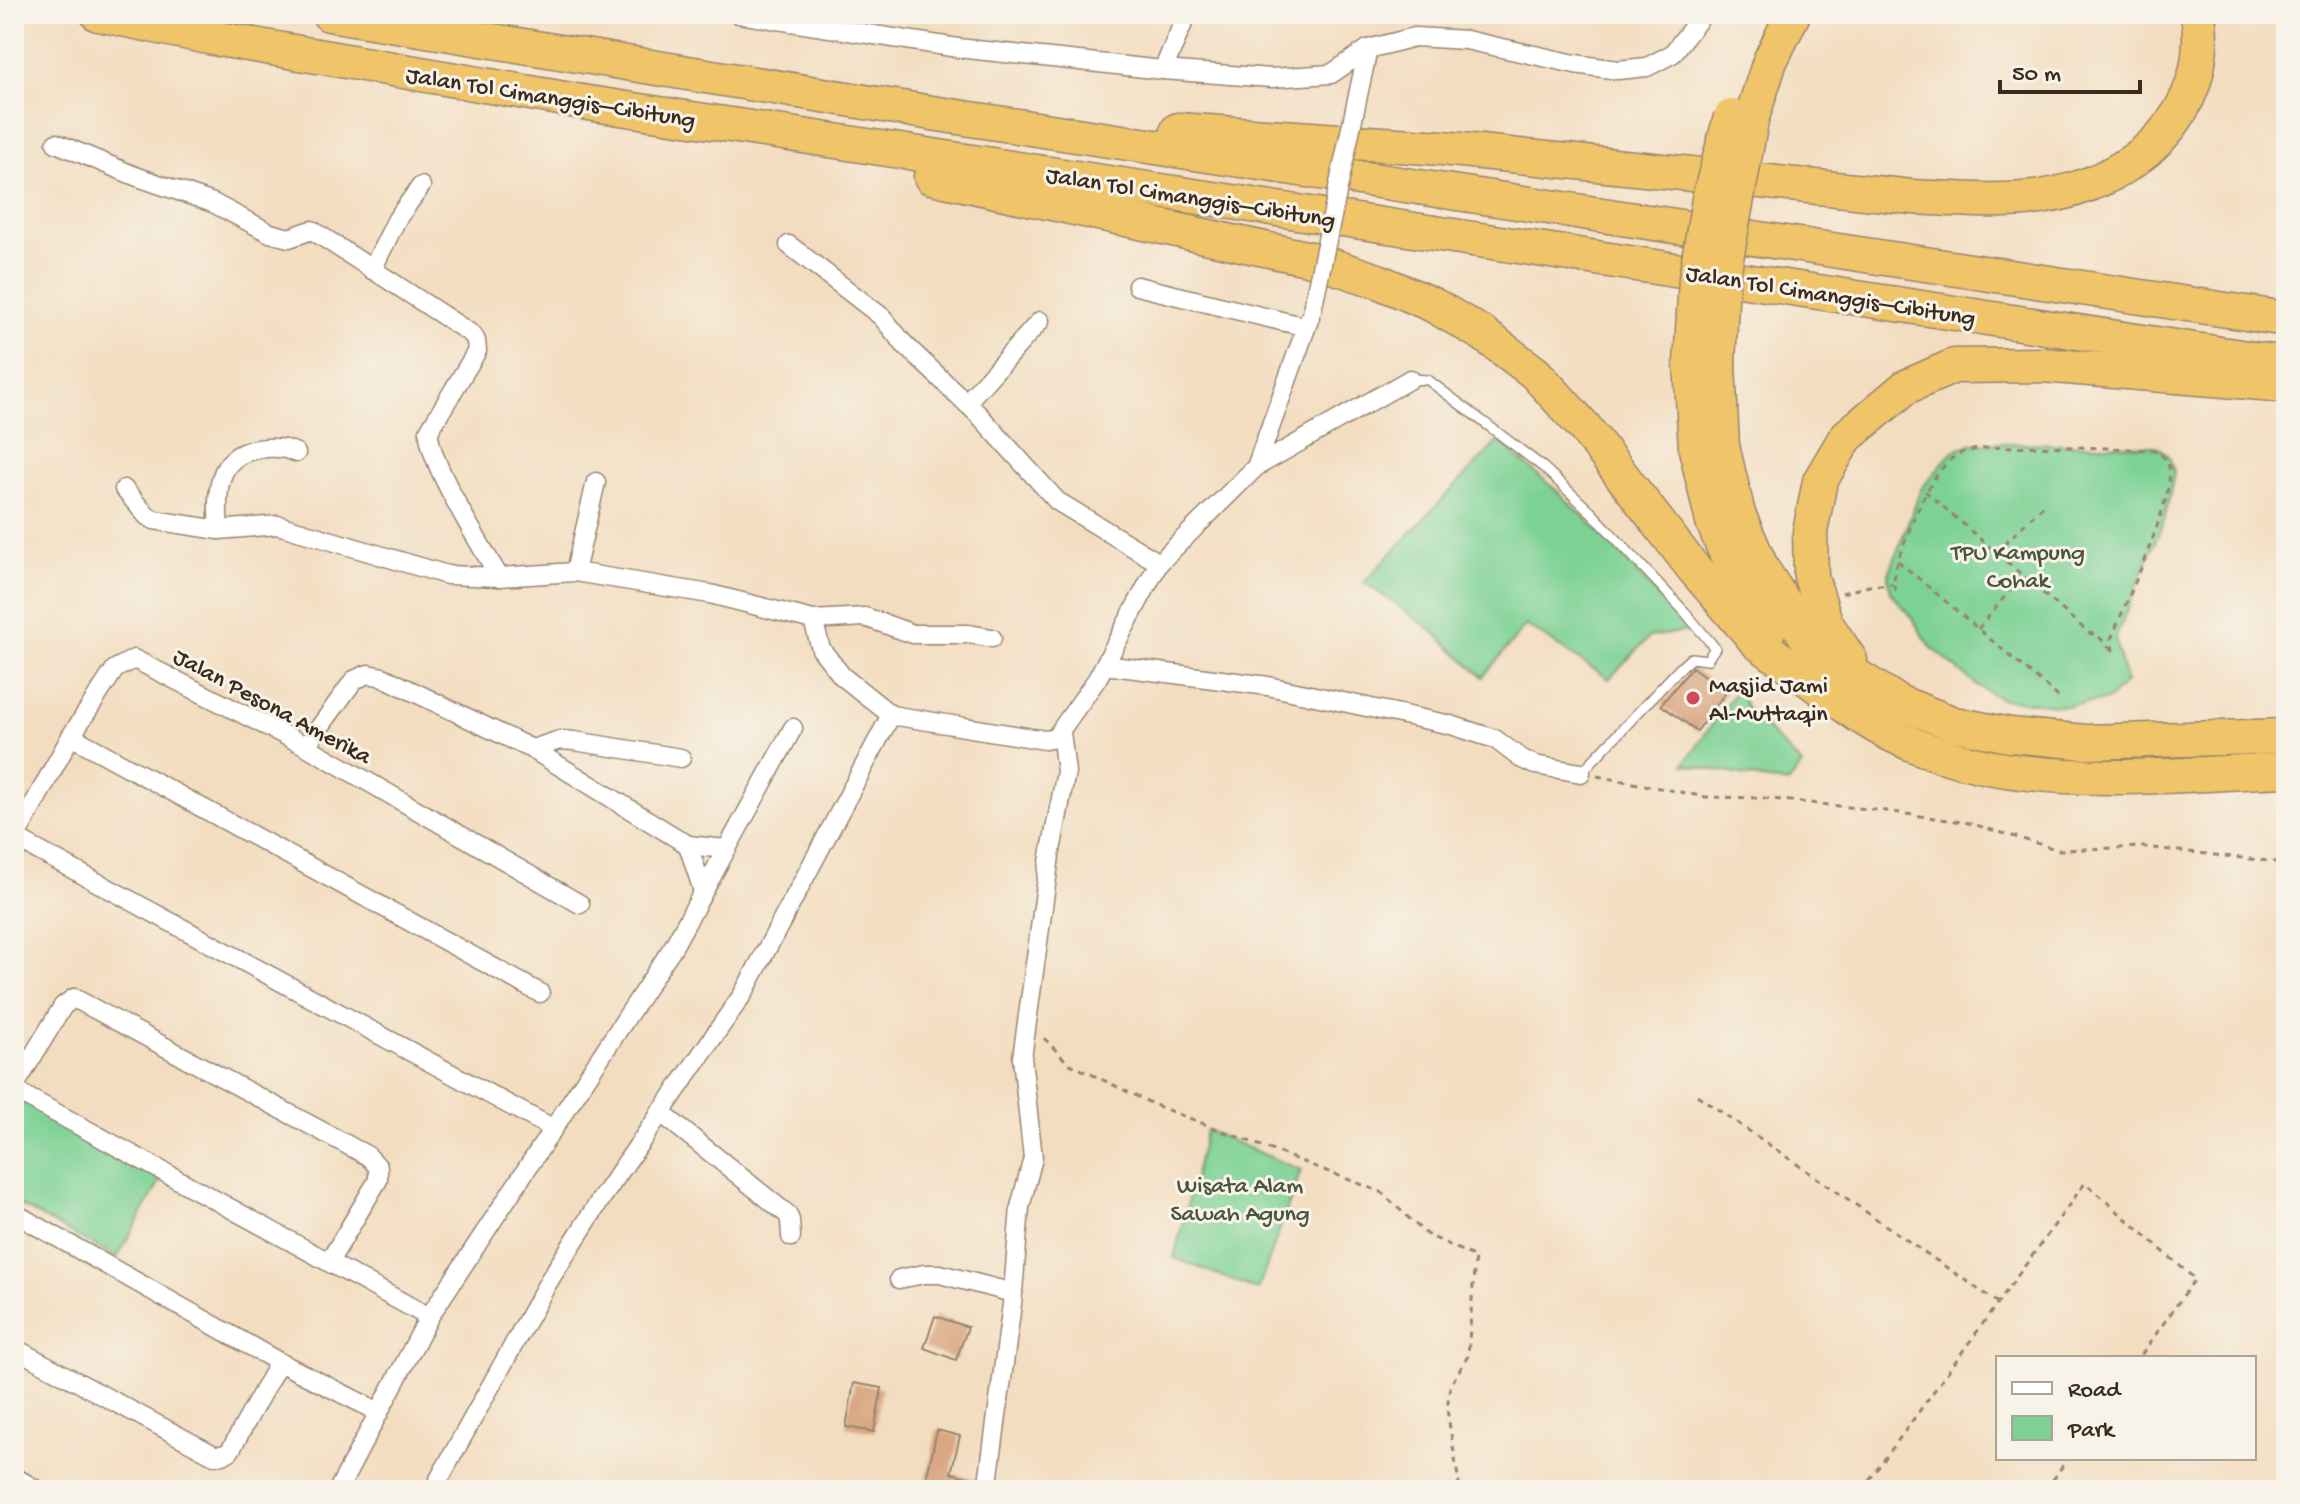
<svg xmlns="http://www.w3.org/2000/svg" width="2300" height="1504" viewBox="0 0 2300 1504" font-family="'Gochi Hand',sans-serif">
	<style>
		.green { fill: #7cd194; stroke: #5c7e59; stroke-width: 2 }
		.building { fill: #d9a782 }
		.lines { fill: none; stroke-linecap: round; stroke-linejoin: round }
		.lane-casing { stroke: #97846f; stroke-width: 12 }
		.street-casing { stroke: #97846f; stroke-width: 21 }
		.highway-casing { stroke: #97846f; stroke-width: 37 }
		.path { stroke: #97846f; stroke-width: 3; stroke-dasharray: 6 6; stroke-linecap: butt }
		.lane { stroke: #fff; stroke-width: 9 }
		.street { stroke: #fff; stroke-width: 18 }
		.highway { stroke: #f0c469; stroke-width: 34 }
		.street-bridge-casing { stroke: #97846f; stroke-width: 21; stroke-linecap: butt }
		.highway-bridge-casing { stroke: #97846f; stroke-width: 37; stroke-linecap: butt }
		.street-bridge { stroke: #fff; stroke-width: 18 }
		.highway-bridge { stroke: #f0c469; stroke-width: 34 }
		.poi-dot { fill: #d1495b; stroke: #f7f3e8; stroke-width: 3 }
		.labels { text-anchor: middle; stroke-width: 6; stroke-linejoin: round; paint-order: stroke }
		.street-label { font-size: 24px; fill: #3b2a1e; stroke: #f7f3e8 }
		.park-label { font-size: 24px; fill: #4b543c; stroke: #f7f3e8 }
		.poi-label { font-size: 24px; fill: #3b2a1e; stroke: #f7f3e8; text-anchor: start }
	</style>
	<rect width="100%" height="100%" fill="#f7f3e8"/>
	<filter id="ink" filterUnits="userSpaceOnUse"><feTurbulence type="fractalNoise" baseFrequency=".0125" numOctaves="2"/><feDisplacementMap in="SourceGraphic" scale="16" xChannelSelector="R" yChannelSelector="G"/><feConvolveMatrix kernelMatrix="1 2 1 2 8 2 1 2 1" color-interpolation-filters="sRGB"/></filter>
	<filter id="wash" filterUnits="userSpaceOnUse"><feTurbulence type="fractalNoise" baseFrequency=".006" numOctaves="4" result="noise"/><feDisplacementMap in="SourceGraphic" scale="32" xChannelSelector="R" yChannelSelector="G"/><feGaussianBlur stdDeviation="1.8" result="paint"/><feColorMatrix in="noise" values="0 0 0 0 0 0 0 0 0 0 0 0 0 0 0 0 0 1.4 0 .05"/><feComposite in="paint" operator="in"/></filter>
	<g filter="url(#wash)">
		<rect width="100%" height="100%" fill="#f3ddc0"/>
		<g class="green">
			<polygon points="1498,441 1556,490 1606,538 1689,631 1649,637 1609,679 1526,625 1483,677 1429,628 1364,582"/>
			<path d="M2004 443 2155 446C2167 452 2172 460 2174 473L2165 518 2115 639 2126 682 2108 700 2066 706 2001 699 1978 686 1931 647 1908 612 1891 593 1888 576 1921 489 1952 452 1970 444Z"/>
			<polygon points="1738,688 1747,709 1802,765 1788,784 1684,764"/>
			<polygon points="14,1095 163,1176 117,1258 14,1202"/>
			<polygon points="1206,1130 1301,1170 1258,1290 1174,1258"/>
		</g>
		<g id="blocks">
			<g class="building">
				<polygon points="1692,667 1726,692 1697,731 1661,705"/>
				<polygon points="935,1316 968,1327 956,1360 924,1348"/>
				<polygon points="854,1383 882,1388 874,1432 846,1427"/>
				<polygon points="937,1430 960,1436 951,1473 976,1479 975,1490 924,1490"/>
			</g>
		</g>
	</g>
	<g filter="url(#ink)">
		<use href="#blocks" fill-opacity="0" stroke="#97846f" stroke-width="2"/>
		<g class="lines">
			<g class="lane-casing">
				<polyline id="lane" points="1410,379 1428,380 1543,467 1592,513 1685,612 1715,648 1707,660 1691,658 1680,668 1581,773"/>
			</g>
			<g class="street-casing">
				<g id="street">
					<polyline points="739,14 958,48 1163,70 1271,78 1331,74 1368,49"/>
					<polyline points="1163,70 1187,14"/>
					<polyline points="1355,109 1368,49 1415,37 1466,40 1575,64 1618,70 1647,67 1672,54 1703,14"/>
					<path d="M56 143 135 176 213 203 270 233 289 238 312 230 473 335 476 341 477 351 429 431C427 461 483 548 499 577"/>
					<polyline points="789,245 882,317 904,344 979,415 1057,501 1159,563"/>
					<polyline points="372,270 397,219 421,186"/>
					<polyline points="1137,286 1306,327"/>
					<polyline points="966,403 1040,321"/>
					<polyline points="1256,467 1310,317"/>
					<polyline points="124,489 147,516 154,520 219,530 278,525 447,575 499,577 575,572 710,594 813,620 865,617 913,634 969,634 992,638"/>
					<path d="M219 530C216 494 215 455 258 449 270 447 285 447 296 453"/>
					<polyline points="575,572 596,482"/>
					<polyline points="813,620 821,649 842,676 891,715"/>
					<polyline points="1105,665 1268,686 1451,725 1495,739 1520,758 1535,765 1581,773"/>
					<polyline points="71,736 540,993"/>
					<polyline points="306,746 354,680 368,674 383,677 532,749 688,845"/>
					<polyline points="532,749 560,740 574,741 681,758"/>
					<polyline points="15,838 552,1128"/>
					<polyline points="14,840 71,736 115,669 134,659 306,746 580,904"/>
					<polyline points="703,891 688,845 726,849"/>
					<polyline points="14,1087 63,1006 74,998 368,1156 378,1167 378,1180 329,1262"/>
					<polyline points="14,1090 429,1317"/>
					<polyline points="660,1112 787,1214 790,1220 791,1237"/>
					<polyline points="14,1213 279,1362 379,1412"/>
					<polyline points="899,1279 924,1274 940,1274 1013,1293"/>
					<polyline points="14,1348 214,1455 223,1455 230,1451 279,1362"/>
					<polyline points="14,1477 37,1490"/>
					<polyline points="338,1490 429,1317 673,947 793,728"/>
					<polyline points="433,1490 550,1279 601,1199 743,994 891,715 1045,740 1055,738 1097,679 1159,563 1256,467 1410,379"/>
					<polyline points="987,1490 1012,1304 1020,1207 1033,1158 1022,1058 1050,856 1066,772 1061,732"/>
				</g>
			</g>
			<g class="highway-casing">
				<g id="highway">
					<polyline points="98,14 208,37 588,103 2286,364"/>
					<polyline points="329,14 938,114 2286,319"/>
					<polyline points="1752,117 1770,61 1793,14"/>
					<path d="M1178 130 1442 148 1913 197C1955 199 1999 203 2041 197 2133 183 2214 114 2198 14"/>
					<polyline points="931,177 1311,259 1378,281 1433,305 1483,334 1535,373 1585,428 1694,569 1757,642 1835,699"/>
					<polyline points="1691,364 1696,449 1713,522 1738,582 1769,629"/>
					<polyline points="1718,364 1722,446 1738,514 1762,569 1805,635 1845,669 1898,702 1954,724 2010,735 2086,742 2286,736"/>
					<polyline points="1850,660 1826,624 1811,577 1810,532 1820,481 1846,437 1906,387 1954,366 2042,365 2286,385"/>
					<path d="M1818 683C1946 804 2125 776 2286 770"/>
				</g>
			</g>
			<g class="path">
				<polyline points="1925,491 2089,633 2097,635 2113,651"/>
				<polyline points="1996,552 2045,504"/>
				<polyline points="1898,561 2062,700"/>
				<path d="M1895 591C1891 567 1905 544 1913 521 1922 499 1936 468 1957 455 1980 440 2119 449 2154 450 2162 454 2167 459 2169 468 2175 499 2124 606 2111 639L2113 651"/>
				<polyline points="1842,593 1869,586 1893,584"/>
				<polyline points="1978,629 2022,576"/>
				<polyline points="1597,776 1706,797 1763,798 1886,811 1969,823 2059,850 2144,847 2286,863"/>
				<polyline points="1044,1038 1068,1063 1155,1105 1381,1192 1426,1234 1475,1257 1468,1356 1450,1386 1447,1409 1460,1490"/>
				<polyline points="1697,1095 1998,1303"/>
				<polyline points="1862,1490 2085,1183 2195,1279 2139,1358"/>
				<polyline points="2046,1490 2068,1458"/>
			</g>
			<use href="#lane" class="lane"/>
			<use href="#street" class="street"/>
			<use href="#highway" class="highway"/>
			<g class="street-bridge-casing">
				<polyline id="street-bridge" points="1312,310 1355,109"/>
			</g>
			<g class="highway-bridge-casing">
				<g id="highway-bridge">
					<polyline points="1691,364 1696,278 1709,199 1731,117"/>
					<polyline points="1718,364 1722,281 1751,121"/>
				</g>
			</g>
			<use href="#street-bridge" class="street-bridge"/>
			<use href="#highway-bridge" class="highway-bridge"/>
		</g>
	</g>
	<circle class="poi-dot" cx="1693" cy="698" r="8"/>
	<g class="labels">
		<g class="street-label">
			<text transform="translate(551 96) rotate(9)" y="8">Jalan Tol Cimanggis–Cibitung</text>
			<text transform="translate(1191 196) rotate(9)" y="8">Jalan Tol Cimanggis–Cibitung</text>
			<text transform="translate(1831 294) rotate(9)" y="8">Jalan Tol Cimanggis–Cibitung</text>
			<text transform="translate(273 705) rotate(28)" y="8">Jalan Pesona Amerika</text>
		</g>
		<g class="park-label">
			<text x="2018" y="559">TPU Kampung<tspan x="2018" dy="28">Cohak</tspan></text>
			<text x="1240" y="1192">Wisata Alam<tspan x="1240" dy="28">Sawah Agung</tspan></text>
		</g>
		<g class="poi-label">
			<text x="1709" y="692">Masjid Jami<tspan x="1709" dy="28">Al-Muttaqin</tspan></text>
		</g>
	</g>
	<rect width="2300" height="1504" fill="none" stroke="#f7f3e8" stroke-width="48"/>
	<rect x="1996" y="1356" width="260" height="104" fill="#f7f3e8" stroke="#aca397" stroke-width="2"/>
	<rect x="2012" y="1382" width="40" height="12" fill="#ffffff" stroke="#aca397" stroke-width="2"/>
	<text x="2068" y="1396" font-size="24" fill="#3b2a1e">Road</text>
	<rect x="2012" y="1416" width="40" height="24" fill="#7cd194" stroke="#aca397" stroke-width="2"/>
	<text x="2068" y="1436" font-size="24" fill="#3b2a1e">Park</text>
	<path d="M2000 80v12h140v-12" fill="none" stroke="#3b2a1e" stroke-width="4"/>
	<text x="2012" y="80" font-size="24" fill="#3b2a1e" stroke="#f7f3e8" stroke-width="6" paint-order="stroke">50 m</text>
</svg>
